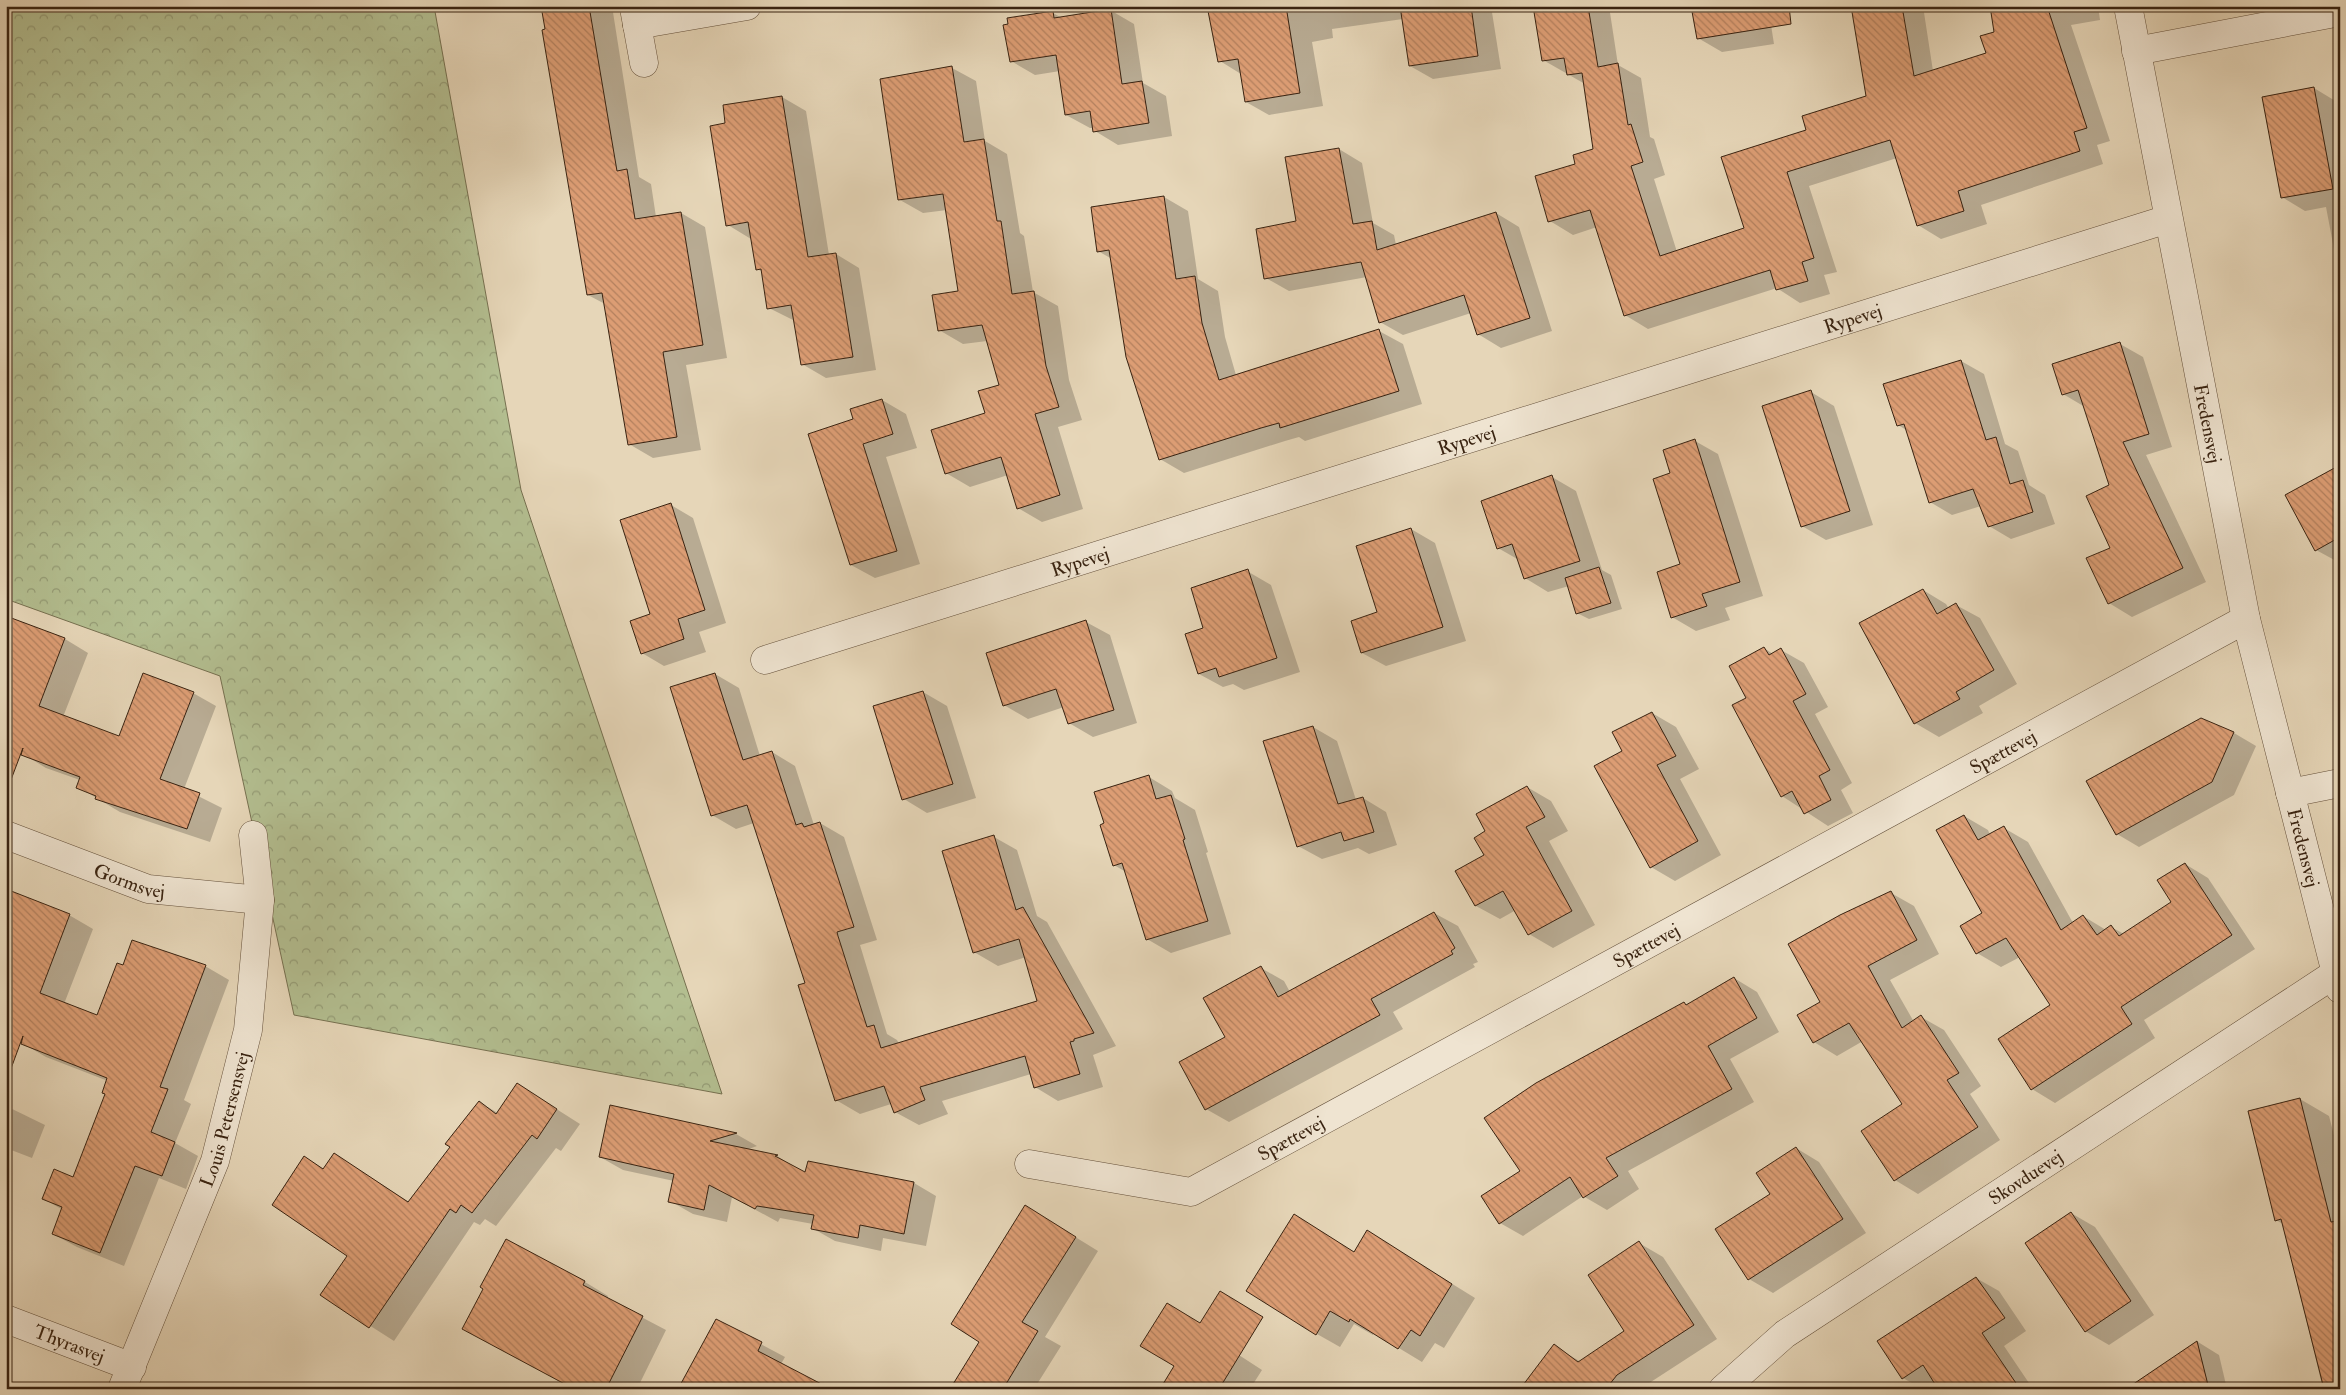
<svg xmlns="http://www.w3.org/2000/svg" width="2346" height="1395" viewBox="0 0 2346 1395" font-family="'IM FELL Double Pica',serif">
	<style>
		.park { fill: url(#park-crowns); stroke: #767050 }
		.shadow { fill: #0003 }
		.building { fill: url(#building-back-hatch); stroke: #392311 }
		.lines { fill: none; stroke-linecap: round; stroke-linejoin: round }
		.minor-casing { stroke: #64503b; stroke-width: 29 }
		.minor { stroke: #efe4d1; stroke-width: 28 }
		.labels { text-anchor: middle; stroke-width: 5; stroke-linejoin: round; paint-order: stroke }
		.street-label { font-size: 19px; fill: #392311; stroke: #efe4d1 }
	</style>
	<defs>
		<pattern id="park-crowns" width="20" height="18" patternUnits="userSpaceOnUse" patternTransform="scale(1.25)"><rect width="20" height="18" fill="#b3be90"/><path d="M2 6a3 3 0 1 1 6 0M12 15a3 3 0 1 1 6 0" fill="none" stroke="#939a74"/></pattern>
		<pattern id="building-back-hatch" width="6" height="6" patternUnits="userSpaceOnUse" patternTransform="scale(1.25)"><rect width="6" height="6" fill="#dc9d74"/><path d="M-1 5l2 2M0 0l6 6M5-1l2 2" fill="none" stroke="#b3805e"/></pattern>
	</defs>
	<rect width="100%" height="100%" fill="#e6d6b8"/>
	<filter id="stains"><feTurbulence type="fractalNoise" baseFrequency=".004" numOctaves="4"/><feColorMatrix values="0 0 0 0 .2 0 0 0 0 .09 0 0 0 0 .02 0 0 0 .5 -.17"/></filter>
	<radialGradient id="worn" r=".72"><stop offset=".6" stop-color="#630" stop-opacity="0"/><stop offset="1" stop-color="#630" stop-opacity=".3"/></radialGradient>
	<polygon class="park" points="6,6 434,6 521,490 722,1094 294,1015 220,676 6,599"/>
	<g class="shadow">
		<polygon points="542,6 612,6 639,177 651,184 656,217 681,213 705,227 727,358 686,365 701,450 653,458 629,444 605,304 588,295"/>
		<polygon points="1208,6 1491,6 1501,69 1433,79 1410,66 1403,19 1332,29 1333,38 1312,42 1323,106 1269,115 1246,102 1241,74 1220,61"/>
		<polygon points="1534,6 1609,6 1618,65 1641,78 1650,137 1654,139 1665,175 1654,179 1677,252 1745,229 1808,130 1868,97 1853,9 1840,11 1831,6 1923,6 1933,71 1987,54 1995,33 1991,6 2098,6 2100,20 2071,25 2110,141 2097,145 2103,164 1981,205 1987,224 1941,239 1918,225 1897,158 1809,186 1837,272 1824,275 1830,294 1800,303 1777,288 1648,329 1625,315 1597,227 1573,235 1550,221 1577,164 1595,150 1585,84 1543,60"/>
		<polygon points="1768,6 1774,44 1722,52 1698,38"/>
		<polygon points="1110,10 1134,24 1143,83 1166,96 1172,136 1118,145 1095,131 1094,128 1090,128 1066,115 1060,71 1035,75 1011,61 1053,13 1062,18"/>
		<polygon points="952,68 976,81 985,141 1007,154 1020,233 1024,236 1033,292 1058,306 1069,380 1082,420 1058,427 1083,509 1042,522 1018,508 1008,475 970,487 946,473 986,414 1001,386 987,341 963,344 939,330 960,293 947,210 923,213 900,200"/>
		<polygon points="2314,88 2337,102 2340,117 2340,281 2326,207 2305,211 2282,197"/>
		<polygon points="782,97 806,111 829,255 836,254 859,268 876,370 826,378 802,364 795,321 769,308 763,272 757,269 751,239 728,225 727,124"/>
		<polygon points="1339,149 1362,163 1373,223 1394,235 1396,245 1496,213 1519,227 1552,331 1501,348 1478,334 1471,313 1403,335 1380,322 1367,277 1289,291 1266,278"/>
		<polygon points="1164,197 1188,211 1198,279 1218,291 1225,337 1236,375 1379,331 1403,344 1422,404 1305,441 1299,437 1285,441 1184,473 1160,459 1112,259 1098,251"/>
		<polygon points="2120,344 2143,357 2172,447 2146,455 2206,582 2132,617 2109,603 2111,485 2085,407 2063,394"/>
		<polygon points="1961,361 1984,374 2005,444 2018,451 2029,485 2045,495 2055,524 2011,539 1989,526 1981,506 1952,515 1930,502 1908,431 1898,425"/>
		<polygon points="1811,392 1834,406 1873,525 1826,540 1802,526"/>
		<polygon points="882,400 906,414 917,448 886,457 920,564 875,578 851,565 855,420"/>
		<polygon points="1695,441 1718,454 1763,596 1725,608 1730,620 1696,631 1672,617 1682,565 1672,474"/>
		<polygon points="2340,467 2340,563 2316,550"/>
		<polygon points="1552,477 1576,491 1602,570 1611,575 1622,609 1589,619 1577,613 1569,586 1548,592 1525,578 1519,560 1498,548 1498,495"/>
		<polygon points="671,505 693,518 726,623 699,632 706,652 664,666 642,653 652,615"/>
		<polygon points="1411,529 1435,543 1466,641 1386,666 1362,653"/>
		<polygon points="1247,571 1271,585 1300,672 1244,690 1233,684 1223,687 1199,674 1205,629"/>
		<polygon points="1923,590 1946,604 1949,609 1956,605 1980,618 2017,684 1979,706 1983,713 1939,737 1915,723"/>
		<polygon points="6,617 65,639 88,653 63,717 119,738 193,693 216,706 184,789 222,808 210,842 120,812 78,787 80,780 46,768 23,754 24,751 6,745"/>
		<polygon points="1086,622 1110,635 1137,723 1093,737 1069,723 1064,707 1028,719 1004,705"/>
		<polygon points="1764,648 1773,654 1781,650 1804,663 1828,707 1815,714 1852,783 1841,790 1853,813 1828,826 1782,796 1748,698"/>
		<polygon points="715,674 739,688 760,756 772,752 795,766 814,825 820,823 844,837 877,940 860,945 887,1034 897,1040 899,1044 1039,1002 1026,957 998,966 974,952 994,837 1017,850 1037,916 1047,922 1116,1046 1093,1055 1103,1087 1058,1101 1035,1087 1031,1074 942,1101 948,1114 919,1125 895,1112 891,1104 860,1114 836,1100 806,984 754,823 736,829 712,815"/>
		<polygon points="923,692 947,706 976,798 927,813 904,799"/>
		<polygon points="1652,713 1676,727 1699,769 1680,779 1721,855 1675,881 1651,867 1624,752"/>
		<polygon points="2201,719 2234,733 2256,746 2234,795 2139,847 2117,834"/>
		<polygon points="1313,727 1337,741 1356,800 1363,798 1386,812 1397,845 1369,854 1358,848 1322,859 1298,846"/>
		<polygon points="1149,777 1172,791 1175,798 1195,810 1208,852 1206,853 1231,934 1171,953 1147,939 1126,872 1114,865 1105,824"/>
		<polygon points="1527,787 1551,801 1568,831 1549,841 1595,925 1553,948 1529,934 1516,910 1500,919 1476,906 1485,855 1487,832"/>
		<polygon points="1964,816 1988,830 1990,835 2004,828 2028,842 2073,923 2083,916 2106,930 2111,927 2124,934 2173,903 2185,864 2208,878 2255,949 2144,1020 2155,1038 2055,1103 2032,1089 2052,1006 2020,957 2001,967 1977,953 1984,914"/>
		<polygon points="1891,893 1914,906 1939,954 1890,980 1914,1022 1921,1017 1944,1030 1981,1086 1970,1094 2000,1140 1918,1194 1895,1180 1904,1104 1863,1041 1837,1056 1814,1042 1821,1003"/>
		<polygon points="1434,913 1458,926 1478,962 1473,964 1475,967 1393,1012 1403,1029 1229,1122 1206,1109 1226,1037 1261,968 1284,981 1290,992"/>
		<polygon points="69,915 93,929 64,1004 98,1017 123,966 205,966 229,980 184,1100 191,1104 175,1143 198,1156 186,1189 159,1178 124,1266 77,1247 53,1234 63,1210 44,1199 73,1178 106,1094 108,1081 46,1057 22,1043 23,1040 6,1033"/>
		<polygon points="1734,978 1757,992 1779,1032 1730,1059 1754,1102 1628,1171 1639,1189 1607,1210 1583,1196 1523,1236 1500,1223 1684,1003 1687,1005"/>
		<polygon points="517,1084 580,1124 561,1151 556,1148 496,1226 485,1219 480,1225 474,1222 394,1341 322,1295 349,1255 305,1158 324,1169 334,1154 409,1202 451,1147 479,1102 498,1113"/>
		<polygon points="2300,1099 2329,1116 2340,1158 2340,1389 2323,1389 2283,1224 2276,1220 2249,1112"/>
		<polygon points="6,1106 45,1125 32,1158 6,1148"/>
		<polygon points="611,1107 736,1134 757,1146 746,1150 777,1156 806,1174 914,1183 936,1196 926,1246 883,1238 881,1251 835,1241 812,1228 813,1224 780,1218 778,1222 732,1197 727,1222 693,1214 670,1201 674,1181 623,1170 600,1157"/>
		<polygon points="1796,1148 1819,1162 1866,1233 1773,1293 1749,1279 1717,1230 1771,1194"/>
		<polygon points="1025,1206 1098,1251 1045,1337 1061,1346 1034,1389 951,1389 981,1342"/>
		<polygon points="2071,1213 2095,1227 2154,1315 2109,1345 2085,1331"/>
		<polygon points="506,1240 585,1282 608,1296 607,1299 666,1330 637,1389 578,1389 485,1289"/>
		<polygon points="1639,1243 1663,1257 1717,1339 1640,1389 1536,1389 1554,1346 1581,1362 1626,1331"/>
		<polygon points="1391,1246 1475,1298 1444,1348 1435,1343 1422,1362 1374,1333 1373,1335 1354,1324 1340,1347 1317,1334 1355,1253"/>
		<polygon points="1976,1278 1999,1291 2026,1331 2004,1346 2033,1389 1940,1389 1936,1383 1928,1389 1922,1389 1903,1378"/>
		<polygon points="716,1320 785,1357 781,1364 680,1389"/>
		<polygon points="1188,1322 1262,1370 1250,1389 1161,1389 1175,1366"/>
		<polygon points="2198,1342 2219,1355 2227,1389 2126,1389"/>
	</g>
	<g class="building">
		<polygon points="541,6 589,6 617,171 627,169 635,219 681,212 703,345 663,352 677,437 628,445 602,293 587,295 542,30 545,29"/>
		<polygon points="1207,6 1286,6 1300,93 1245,102 1238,59 1218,62"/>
		<polygon points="1400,6 1471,6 1478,56 1409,66"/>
		<polygon points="1533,6 1588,6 1598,67 1618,63 1628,125 1631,124 1643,162 1631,166 1660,256 1744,228 1721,157 1806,130 1802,116 1866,96 1851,6 1902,6 1914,76 1986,53 1980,36 1994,32 1990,6 2047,6 2087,128 2074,132 2080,151 1958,191 1964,211 1917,226 1890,140 1787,172 1814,258 1802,262 1808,281 1776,290 1770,270 1624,316 1590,210 1548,222 1535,176 1575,164 1573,155 1593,149 1582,73 1567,75 1564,58 1542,61"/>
		<polygon points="1691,6 1789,6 1791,24 1697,39"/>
		<polygon points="1111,9 1122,84 1142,81 1149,123 1093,132 1090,111 1065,115 1056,55 1010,62 1003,25 1008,24 1007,18 1053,11 1054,18"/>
		<polygon points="952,66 964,142 984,139 997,221 1001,221 1012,294 1034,291 1046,366 1059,407 1035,414 1060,495 1017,509 1001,457 945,474 931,430 985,413 978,391 999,385 982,325 938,331 932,295 958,291 943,194 898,200 880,79"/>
		<polygon points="2314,87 2333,189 2281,198 2262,97"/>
		<polygon points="782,96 808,257 836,253 853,357 801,365 791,305 767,309 761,269 756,270 748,222 726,226 710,126 725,123 723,105"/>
		<polygon points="1339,148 1353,224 1372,221 1377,250 1496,212 1530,318 1477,335 1464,295 1379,323 1361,262 1264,279 1256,229 1296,221 1285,157"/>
		<polygon points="1164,196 1176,279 1195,276 1202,323 1219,380 1379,329 1399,391 1280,428 1279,423 1261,428 1159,460 1126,357 1109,250 1097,252 1091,207"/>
		<polygon points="2120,342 2149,434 2123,442 2183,568 2108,604 2086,558 2110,548 2086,496 2109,485 2078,390 2062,395 2052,364"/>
		<polygon points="1961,360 1986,440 1996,437 2010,484 2023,480 2033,512 1988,527 1973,489 1929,503 1904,424 1897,426 1883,384"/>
		<polygon points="1811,390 1850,511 1801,527 1762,406"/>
		<polygon points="882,399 893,434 863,444 897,551 850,565 808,434 853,419 850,409"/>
		<polygon points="1695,439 1740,582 1702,594 1707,606 1671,618 1657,572 1680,564 1653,479 1670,473 1663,450"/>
		<polygon points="2340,465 2340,537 2315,551 2285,495"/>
		<polygon points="1552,475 1580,561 1524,579 1512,544 1497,549 1481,501"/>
		<polygon points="671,503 705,610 678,619 684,639 641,654 630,621 650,614 620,520"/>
		<polygon points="1411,528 1443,627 1361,653 1351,621 1377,612 1356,546"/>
		<polygon points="1599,567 1611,603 1576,614 1565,578"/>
		<polygon points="1248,569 1277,658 1219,677 1216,668 1198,674 1185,634 1203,628 1191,588"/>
		<polygon points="1923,589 1937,614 1956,603 1994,670 1956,692 1960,699 1914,724 1859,623"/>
		<polygon points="6,616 65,638 39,706 119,736 143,673 194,692 160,779 200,793 187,829 95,799 96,796 76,788 80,777 21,755 23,748 9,785 6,785"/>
		<polygon points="1086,620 1114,710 1068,724 1056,689 1003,706 986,653"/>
		<polygon points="1764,647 1769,655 1781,648 1806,694 1793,701 1830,770 1819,776 1831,800 1804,814 1792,791 1781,797 1732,705 1746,698 1729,666"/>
		<polygon points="715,673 743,760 772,751 796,825 802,823 804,827 820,822 854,927 837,932 838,936 867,1027 874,1025 881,1048 1037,1001 1019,939 973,953 942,851 994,835 1016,910 1023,907 1094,1033 1074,1039 1074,1041 1070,1042 1080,1074 1034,1088 1025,1056 920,1087 925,1100 894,1113 884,1086 835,1101 798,985 805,983 747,805 711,816 670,687"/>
		<polygon points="923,691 953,784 902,800 873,706"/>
		<polygon points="1652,712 1676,756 1657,765 1698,841 1650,868 1594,766 1622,751 1612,732"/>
		<polygon points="2201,718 2234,732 2212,782 2116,835 2086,781"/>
		<polygon points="1313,726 1338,804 1363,797 1374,832 1344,841 1341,832 1297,847 1263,741"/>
		<polygon points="1149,775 1156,799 1171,795 1185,839 1183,840 1208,921 1146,940 1122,863 1113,866 1100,825 1104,823 1094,792"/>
		<polygon points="1527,786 1545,817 1526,827 1572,911 1528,935 1503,891 1475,906 1455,871 1484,855 1474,838 1485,831 1476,814"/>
		<polygon points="1964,815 1978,840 2004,826 2061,930 2083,915 2097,935 2111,925 2119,936 2171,902 2157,880 2185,863 2232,935 2121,1007 2132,1024 2031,1090 1998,1039 2050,1005 2006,938 1976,954 1960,926 1982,913 1936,830"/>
		<polygon points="6,889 70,914 40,993 97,1015 117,963 123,965 132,940 206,965 160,1087 168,1089 151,1132 175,1142 162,1176 135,1166 100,1253 52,1234 62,1207 42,1199 54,1169 73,1177 105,1094 102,1093 107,1078 21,1044 23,1036 9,1074 6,1073"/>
		<polygon points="1891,891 1917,940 1868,966 1902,1028 1921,1015 1959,1073 1947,1080 1978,1127 1894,1181 1861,1131 1902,1104 1849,1023 1813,1043 1797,1015 1820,1002 1788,944 1840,915"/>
		<polygon points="1434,912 1455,948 1451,951 1453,954 1371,999 1380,1015 1205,1110 1179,1062 1225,1037 1203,998 1261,966 1278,997"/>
		<polygon points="1734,977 1757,1018 1708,1046 1732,1089 1606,1158 1618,1176 1583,1198 1570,1177 1499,1224 1481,1196 1520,1171 1484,1118 1536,1083 1684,1002 1686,1005"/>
		<polygon points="517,1083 557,1109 537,1139 532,1135 472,1213 461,1205 456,1213 450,1209 369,1328 320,1295 347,1256 272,1205 304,1156 323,1169 334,1153 408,1202 450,1147 445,1144 479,1101 496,1114"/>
		<polygon points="2300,1098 2331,1222 2336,1221 2340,1238 2340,1389 2324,1389 2281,1219 2275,1221 2248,1111"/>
		<polygon points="610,1105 737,1133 710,1141 778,1155 775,1156 805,1172 808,1161 914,1182 904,1234 860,1225 858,1238 811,1229 814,1215 757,1206 755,1209 709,1185 704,1210 668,1202 674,1174 599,1157"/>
		<polygon points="1796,1147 1843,1219 1748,1280 1715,1229 1770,1194 1756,1173"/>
		<polygon points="1025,1205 1076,1237 1022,1322 1038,1331 1003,1389 950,1389 979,1342 951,1324"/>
		<polygon points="2071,1212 2131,1301 2085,1332 2025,1243"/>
		<polygon points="1294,1214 1354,1252 1367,1230 1452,1284 1420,1336 1411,1330 1398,1349 1350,1319 1349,1322 1330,1311 1316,1335 1246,1291"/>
		<polygon points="506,1239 585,1281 583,1285 643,1316 606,1389 574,1389 462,1329 483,1289 480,1287"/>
		<polygon points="1639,1241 1694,1325 1617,1375 1609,1385 1613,1389 1520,1389 1554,1344 1578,1362 1624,1331 1588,1275"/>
		<polygon points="1976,1277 2005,1318 1982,1333 2020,1389 1938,1389 1923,1365 1902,1379 1877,1341"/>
		<polygon points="1220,1291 1263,1317 1219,1389 1160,1389 1174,1366 1140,1346 1167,1303 1200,1323"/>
		<polygon points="716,1319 762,1342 758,1351 831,1389 678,1389"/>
		<polygon points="2197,1341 2209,1389 2126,1389"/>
	</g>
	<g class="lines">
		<g class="minor-casing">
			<g id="minor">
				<path id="s1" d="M2128 6 2246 619 2340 989"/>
				<polyline points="634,8 644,63"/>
				<polyline points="637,25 747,6"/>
				<polyline points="2136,51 2340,12"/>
				<path id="s2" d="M765 660 2168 219"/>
				<polyline points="2290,793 2340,783"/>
				<path id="s3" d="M6 835 148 889 260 900"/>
				<path id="s4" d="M1029 1164 1191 1192 2246 619"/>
				<path id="s5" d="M6 1319 132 1367"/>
				<path id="s6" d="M122 1389 215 1161 248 1030 260 900 253 835"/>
				<path id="s7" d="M1723 1389 1785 1334 2336 973"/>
			</g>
		</g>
		<use href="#minor" class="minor"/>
	</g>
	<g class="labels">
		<g class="street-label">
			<text dy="7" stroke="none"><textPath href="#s2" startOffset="1140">Rypevej</textPath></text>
			<text dy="7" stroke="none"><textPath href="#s1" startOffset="425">Fredensvej</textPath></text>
			<text dy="7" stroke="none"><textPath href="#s2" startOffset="735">Rypevej</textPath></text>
			<text dy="7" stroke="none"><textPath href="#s2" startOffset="330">Rypevej</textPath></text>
			<text dy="7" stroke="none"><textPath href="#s4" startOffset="1088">Spættevej</textPath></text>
			<text dy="7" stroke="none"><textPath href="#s1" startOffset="860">Fredensvej</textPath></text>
			<text dy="7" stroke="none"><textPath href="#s3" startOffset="132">Gormsvej</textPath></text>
			<text dy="7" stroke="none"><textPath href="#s4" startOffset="682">Spættevej</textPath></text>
			<text dy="7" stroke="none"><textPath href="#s6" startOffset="289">Louis Petersensvej</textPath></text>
			<text dy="7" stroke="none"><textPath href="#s4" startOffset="278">Spættevej</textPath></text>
			<text dy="7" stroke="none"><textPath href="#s7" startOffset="370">Skovduevej</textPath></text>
			<text dy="7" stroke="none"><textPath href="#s5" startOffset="68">Thyrasvej</textPath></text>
		</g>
	</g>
	<rect width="2346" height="1395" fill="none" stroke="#e6d6b8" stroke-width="25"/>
	<rect x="8" y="8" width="2331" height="1380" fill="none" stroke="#392311" stroke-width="2.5"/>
	<rect x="12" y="12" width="2321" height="1370" fill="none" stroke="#392311"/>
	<rect width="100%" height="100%" filter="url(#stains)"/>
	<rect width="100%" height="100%" fill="url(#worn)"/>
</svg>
